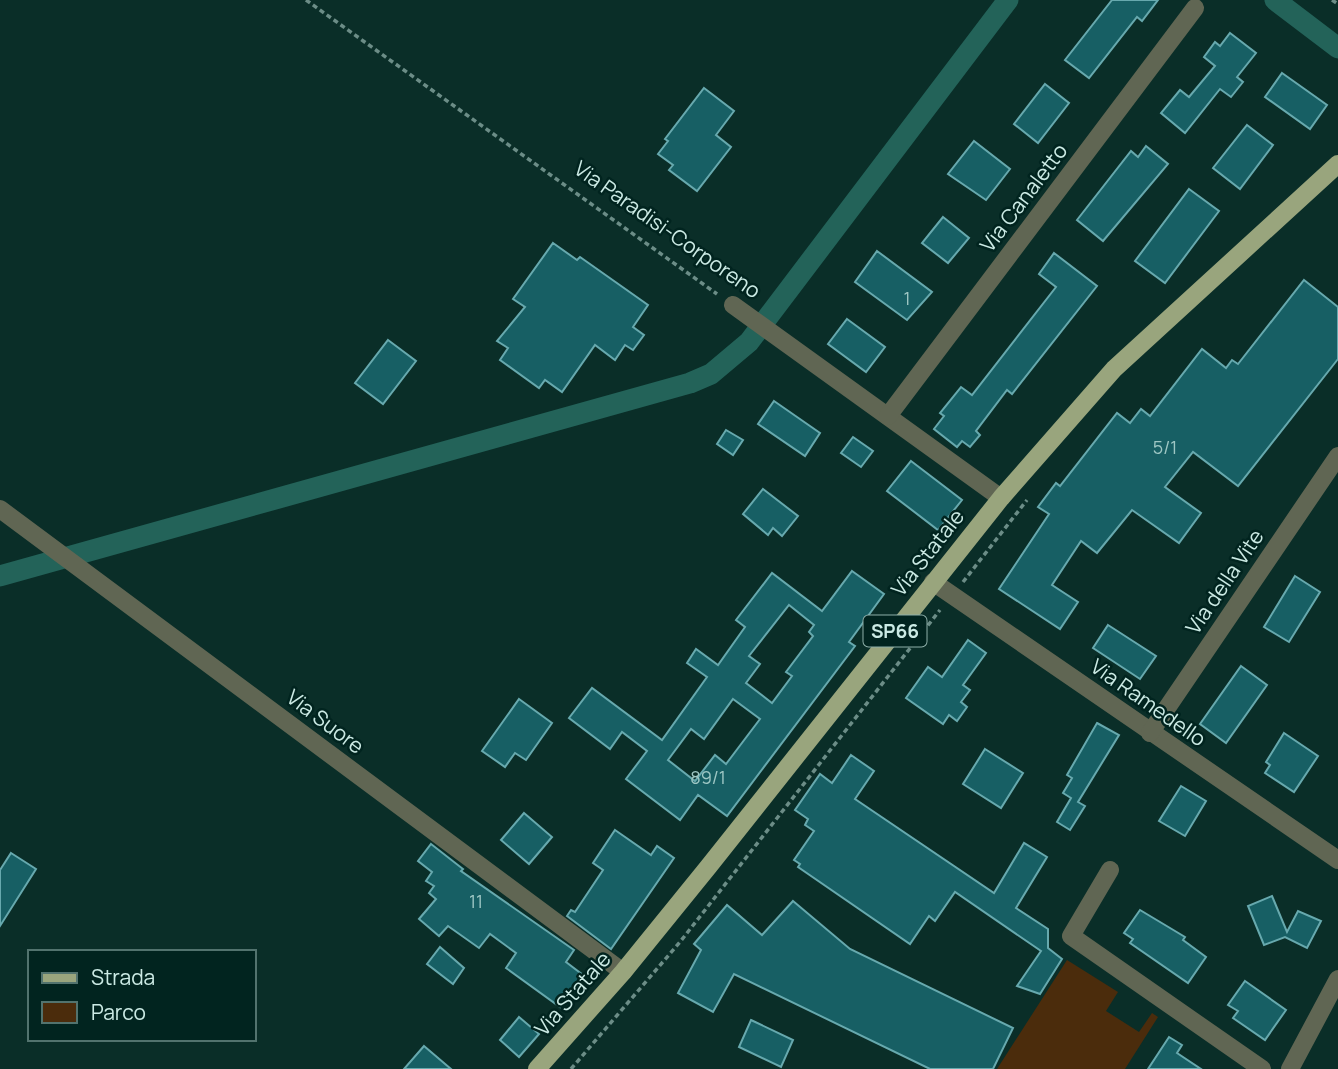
<svg xmlns="http://www.w3.org/2000/svg" width="1338" height="1069" viewBox="0 0 1338 1069" font-family="Manrope,sans-serif">
	<style>
		.green { fill: #4b2c0c }
		.lines { fill: none; stroke-linecap: round; stroke-linejoin: round }
		.canal { stroke: #236359; stroke-width: 21 }
		.building { fill: #175f64; stroke: #67a9ae; stroke-width: 2; fill-rule: evenodd }
		.path { stroke: #6c8d87; stroke-width: 3.5; stroke-dasharray: 5 3.5; stroke-linecap: butt }
		.minor { stroke: #606653; stroke-width: 18 }
		.major { stroke: #99a57d; stroke-width: 18 }
		.labels { text-anchor: middle; stroke-width: 5; stroke-linejoin: round; paint-order: stroke }
		.number-label { font-size: 18px; fill: #9ec7c4 }
		.shield { fill: #01241f; stroke: #8eafa9; stroke-width: 2 }
		.shield-label { font-size: 19px; font-weight: bold; fill: #cbeae4 }
		.street-label { font-size: 21px; fill: #cbeae4; stroke: #01241f }
	</style>
	<rect width="100%" height="100%" fill="#0a2e28"/>
	<polygon class="green" points="1067,960 1118,992 1106,1011 1139,1032 1152,1013 1158,1017 1125,1069 997,1069"/>
	<g class="lines">
		<g class="canal">
			<polyline points="1275,0 1338,48"/>
			<polyline points="0,576 690,383 711,374 749,342 1008,0"/>
		</g>
	</g>
	<g class="building">
		<polygon points="1112,0 1158,0 1142,21 1137,17 1089,78 1065,60"/>
		<polygon points="1230,33 1256,53 1237,77 1243,82 1231,97 1220,89 1185,133 1161,113 1180,90 1189,97 1215,66 1204,57 1215,42 1220,46"/>
		<polygon points="1282,73 1327,105 1310,129 1265,97"/>
		<polygon points="1045,84 1069,103 1038,143 1014,124"/>
		<polygon points="704,88 734,111 716,135 731,147 697,191 669,170 673,165 658,154 668,141 665,139"/>
		<polygon points="1247,125 1273,145 1240,189 1213,168"/>
		<polygon points="974,141 1010,169 986,200 948,174"/>
		<polygon points="1146,146 1168,164 1103,241 1077,220 1131,151 1138,157"/>
		<polygon points="1189,189 1219,211 1165,283 1135,261"/>
		<polygon points="943,217 969,238 948,263 922,243"/>
		<polygon points="553,243 577,260 580,257 648,305 633,327 644,335 633,350 625,345 615,360 595,345 562,392 545,380 539,388 500,360 508,348 497,341 525,307 513,299"/>
		<polygon points="877,251 932,292 907,320 855,282"/>
		<polygon points="1054,253 1097,286 1012,394 1007,390 976,431 980,435 970,447 962,441 957,447 934,429 944,416 940,413 961,387 972,395 1056,287 1039,274"/>
		<polygon points="1304,280 1338,307 1338,359 1238,486 1193,452 1165,487 1201,513 1179,543 1132,510 1097,553 1081,541 1052,585 1078,602 1060,629 999,589 1049,514 1038,507 1056,483 1060,486 1117,413 1130,423 1141,409 1150,416 1202,349 1226,368 1232,360 1238,364"/>
		<polygon points="847,319 885,347 866,372 828,344"/>
		<polygon points="388,340 416,361 383,404 355,383"/>
		<polygon points="774,401 820,433 805,456 758,424"/>
		<polygon points="726,430 743,440 733,455 717,444"/>
		<polygon points="853,437 873,451 861,467 841,453"/>
		<polygon points="911,461 962,500 938,530 887,491"/>
		<polygon points="763,489 798,516 782,536 773,528 768,535 743,514"/>
		<path d="M852 571 884 594 849 642 855 646 727 816 698 795 680 820 626 779 647 751 622 732 610 749 569 718 592 688 662 740 707 677 687 663 696 649 718 665 745 627 736 620 772 573 822 611ZM789 605 814 625 809 632 813 636 786 672 792 676 772 703 746 683 760 664 749 656ZM733 699 760 719 726 764 715 755 695 781 668 760 691 729 704 739Z"/>
		<polygon points="1295,576 1320,592 1289,642 1264,627"/>
		<polygon points="1108,625 1156,656 1140,679 1093,648"/>
		<polygon points="968,640 986,653 963,685 970,690 961,702 967,707 957,721 949,715 943,724 906,698 928,667 942,677"/>
		<polygon points="1241,666 1267,685 1226,743 1200,724"/>
		<polygon points="519,699 552,723 526,760 515,753 505,767 482,751"/>
		<polygon points="1097,723 1119,735 1078,802 1085,806 1070,830 1057,822 1071,798 1063,793 1072,778 1067,775"/>
		<polygon points="1284,733 1318,756 1294,792 1265,773 1270,765 1266,762"/>
		<polygon points="985,749 1023,773 1001,808 963,784"/>
		<polygon points="851,755 874,771 855,799 994,893 1024,843 1047,857 1016,908 1048,929 1048,948 1062,959 1040,994 1017,986 1041,951 955,892 935,921 929,916 910,944 798,867 800,864 794,860 814,831 805,825 808,819 795,810 820,774 832,783"/>
		<polygon points="1181,786 1206,801 1185,836 1159,821"/>
		<polygon points="524,813 552,837 529,864 501,840"/>
		<polygon points="615,830 651,855 657,846 674,858 611,949 567,916 571,910 575,912 603,870 593,863"/>
		<polygon points="431,844 463,869 461,871 574,950 566,962 583,975 560,1007 506,968 516,953 490,934 479,948 448,926 439,936 419,919 436,899 429,893 434,886 426,881 432,872 418,861"/>
		<polygon points="11,853 36,869 0,926 0,870"/>
		<polygon points="1272,896 1287,932 1298,911 1321,921 1307,948 1285,937 1264,945 1248,906"/>
		<polygon points="793,901 850,949 1013,1028 993,1069 930,1069 734,974 713,1012 678,993 701,950 694,944 727,905 762,935"/>
		<polygon points="1140,910 1185,937 1183,940 1206,957 1188,983 1130,943 1133,939 1124,933"/>
		<polygon points="440,947 464,968 453,984 427,964"/>
		<polygon points="1245,981 1286,1010 1265,1040 1233,1018 1238,1011 1228,1005"/>
		<polygon points="519,1017 539,1034 519,1057 500,1040"/>
		<polygon points="751,1020 793,1040 781,1067 739,1047"/>
		<polygon points="1169,1037 1182,1045 1177,1053 1201,1069 1148,1069"/>
		<polygon points="424,1046 451,1069 404,1069"/>
	</g>
	<g class="lines">
		<g class="path">
			<polyline points="306,0 717,294"/>
			<polyline points="1332,0 1338,4"/>
			<polyline points="963,582 1027,500"/>
			<polyline points="571,1069 680,942 940,610"/>
		</g>
		<g class="minor">
			<polyline points="733,305 1001,498"/>
			<polyline points="888,416 1195,8"/>
			<polyline points="0,509 623,972"/>
			<polyline points="933,582 1338,860"/>
			<polyline points="1150,733 1338,456"/>
			<polyline points="1110,870 1071,936 1262,1069"/>
			<polyline points="1290,1069 1338,979"/>
		</g>
		<polyline class="major" points="537,1069 623,972 709,866 1001,498 1114,369 1338,164"/>
	</g>
	<g class="labels">
		<g class="number-label">
			<text x="907" y="305">1</text>
			<text x="1165" y="454">5/1</text>
			<text x="708" y="784">89/1</text>
			<text x="476" y="908">11</text>
		</g>
		<rect class="shield" x="863.5" y="615.5" width="63" height="31" rx="5"/>
		<g class="shield-label">
			<text x="895" y="638">SP66</text>
		</g>
		<g class="street-label">
			<text transform="translate(1024 198) rotate(-53)" y="7">Via Canaletto</text>
			<text transform="translate(667 230) rotate(35)" y="7">Via Paradisi-Corporeno</text>
			<text transform="translate(928 553) rotate(-52)" y="7">Via Statale</text>
			<text transform="translate(1225 582) rotate(-56)" y="7">Via della Vite</text>
			<text transform="translate(1148 703) rotate(35)" y="7">Via Ramedello</text>
			<text transform="translate(325 722) rotate(37)" y="7">Via Suore</text>
			<text transform="translate(573 994) rotate(-49)" y="7">Via Statale</text>
		</g>
	</g>
	<rect x="28" y="950" width="228" height="91" fill="#01241f" stroke="#52736e" stroke-width="2"/>
	<rect x="42" y="973" width="35" height="10" fill="#99a57d" stroke="#52736e" stroke-width="2"/>
	<text x="91" y="985" font-size="21" fill="#cbeae4">Strada</text>
	<rect x="42" y="1002" width="35" height="21" fill="#4b2c0c" stroke="#52736e" stroke-width="2"/>
	<text x="91" y="1020" font-size="21" fill="#cbeae4">Parco</text>
</svg>
